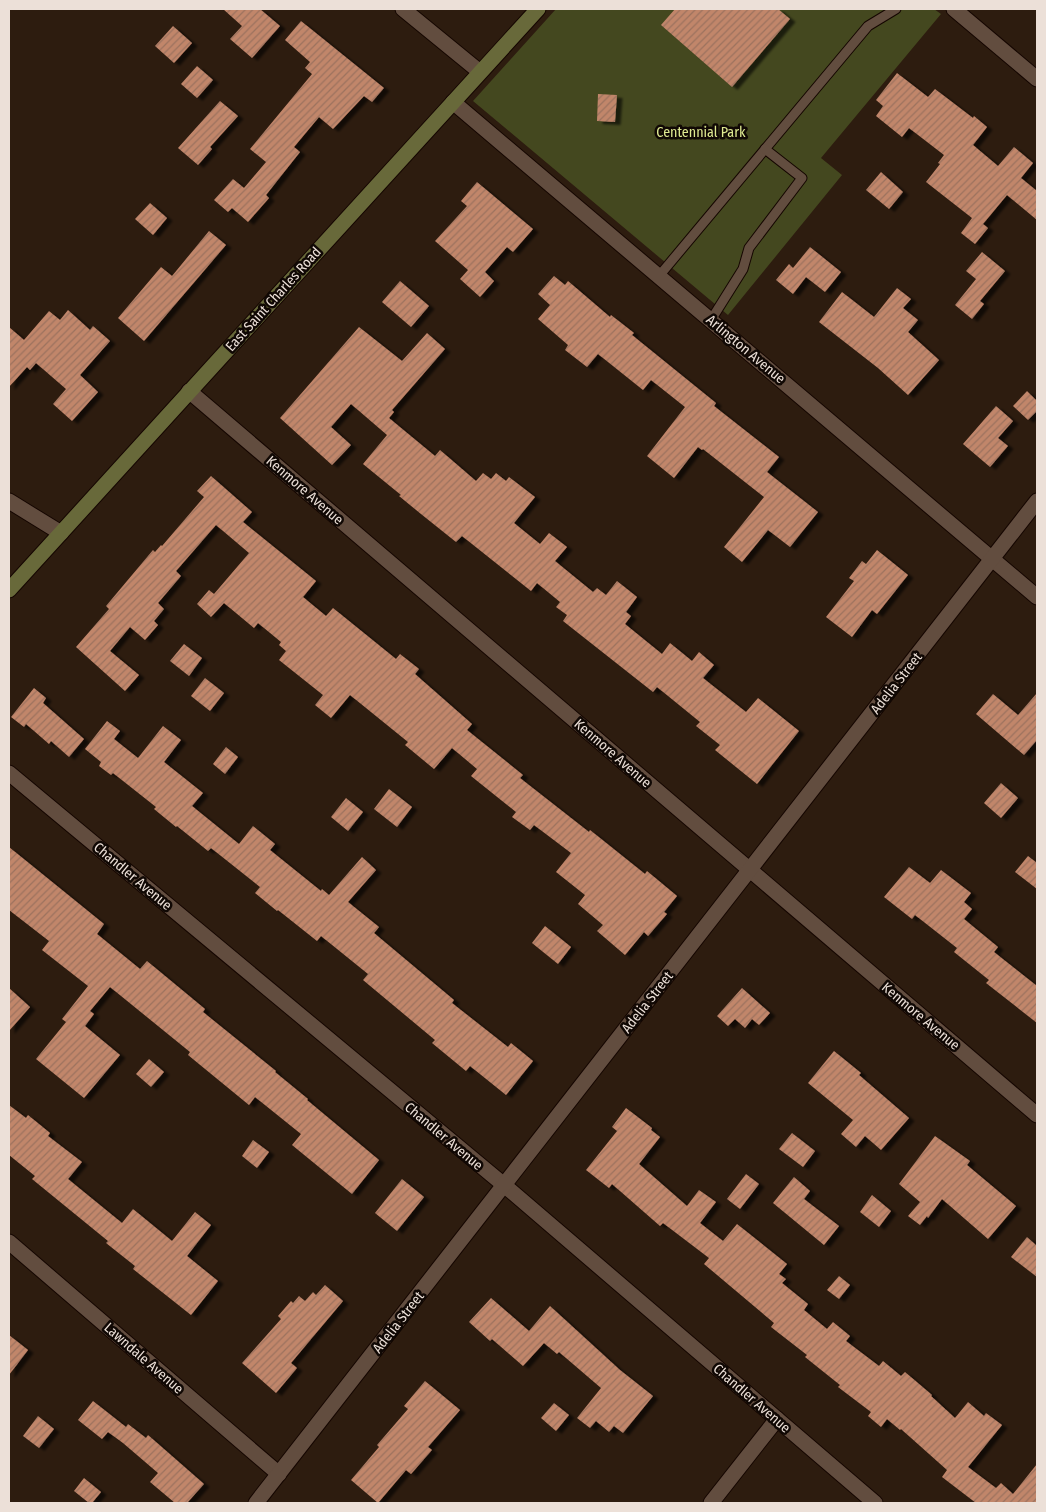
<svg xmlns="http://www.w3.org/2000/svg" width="1046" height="1512" viewBox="0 0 1046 1512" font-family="'Fira Sans Condensed',sans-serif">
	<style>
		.green { fill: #44481f }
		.building { fill: url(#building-hatch); filter: url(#shadow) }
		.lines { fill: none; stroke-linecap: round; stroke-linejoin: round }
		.lane-casing { stroke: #150600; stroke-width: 11 }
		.street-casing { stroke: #150600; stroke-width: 17 }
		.secondary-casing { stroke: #150600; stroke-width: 17 }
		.lane { stroke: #624d3f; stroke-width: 9 }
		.street { stroke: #624d3f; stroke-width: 15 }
		.secondary { stroke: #68693a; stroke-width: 15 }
		.labels { text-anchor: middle; stroke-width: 5; stroke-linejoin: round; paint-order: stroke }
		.park-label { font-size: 14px; fill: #dfea91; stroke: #100804 }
		.street-label { font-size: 14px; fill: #ece0d8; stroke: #100804 }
	</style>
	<defs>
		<pattern id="building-hatch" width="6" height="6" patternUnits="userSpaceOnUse" patternTransform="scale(1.25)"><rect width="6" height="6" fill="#c1866b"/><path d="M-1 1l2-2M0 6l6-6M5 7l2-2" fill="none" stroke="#9c725e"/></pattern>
		<filter id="shadow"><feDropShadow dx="5.5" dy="3" stdDeviation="1" flood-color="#0009"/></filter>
	</defs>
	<rect width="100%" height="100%" fill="#2d1c0f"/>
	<polygon class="green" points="556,9 934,9 941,14 821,158 842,175 728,315 473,101"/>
	<g class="building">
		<polygon points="223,9 260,9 280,26 252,58 230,39 242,26"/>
		<polygon points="675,9 778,9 790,19 732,87 661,25"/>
		<polygon points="301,21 384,88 372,102 364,96 333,129 319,117 294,147 300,152 266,195 269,198 248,222 232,208 228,212 214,200 233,179 244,188 266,162 250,149 312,74 305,68 310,62 285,40"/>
		<polygon points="173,26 192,43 174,63 155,46"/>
		<polygon points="197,66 213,80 197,98 181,84"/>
		<polygon points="897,73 928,97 935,89 973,118 974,116 987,127 973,145 998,166 1014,147 1033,163 1021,178 1037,191 1037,220 1007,195 983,224 988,228 975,244 961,233 972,218 926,182 940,164 938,163 944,155 909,128 902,137 876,116 883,106 876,100"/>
		<polygon points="598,94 617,95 615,122 597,121"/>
		<polygon points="220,101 238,116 210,147 212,149 198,165 178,148"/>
		<polygon points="881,172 903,192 889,209 866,190"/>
		<polygon points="477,182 533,229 513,252 507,247 485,272 494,281 480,297 460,279 468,270 435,241 467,206 461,201"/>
		<polygon points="150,203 167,218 153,235 135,219"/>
		<polygon points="209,231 226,245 144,341 118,318 161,267 172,276"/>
		<polygon points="810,247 841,272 825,292 806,277 793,294 776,280 789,264 793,268"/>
		<polygon points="982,252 1005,271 980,301 984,304 972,319 955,305 976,279 966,271"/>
		<polygon points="554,276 565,285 568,281 610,317 611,315 634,333 632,335 716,403 714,406 779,457 767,472 818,512 790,547 768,530 742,562 724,547 764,497 703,449 702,450 698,447 674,478 647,456 685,407 651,380 643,390 598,354 587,367 565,350 568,345 538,319 550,305 538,294"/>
		<polygon points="400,281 429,306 411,327 382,302"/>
		<polygon points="897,288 911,299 903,308 918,320 908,332 939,360 908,395 878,368 819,322 842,292 874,317"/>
		<polygon points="68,310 90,330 93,326 110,341 80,375 98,392 72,421 53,404 66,389 36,363 30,370 27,367 9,387 9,327 24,340 49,311 60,320"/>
		<polygon points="359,327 402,361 427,333 445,349 392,410 394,412 389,418 435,456 440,450 476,481 483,473 491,479 496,473 506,481 509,477 535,497 514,523 540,544 549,533 567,547 555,561 593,592 597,588 606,595 617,581 637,597 626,612 631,616 625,624 662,654 670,643 692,661 699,652 714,665 703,678 746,712 758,698 799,731 757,784 715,750 720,745 696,726 700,722 657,687 653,692 563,621 567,615 556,607 560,602 537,583 531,591 462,536 456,542 421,514 399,496 401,495 363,464 387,435 351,404 331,427 351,445 332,465 280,418"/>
		<polygon points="1027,391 1037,401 1037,411 1028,420 1013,406"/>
		<polygon points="996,406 1013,421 998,438 1008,446 990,467 963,444"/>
		<polygon points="211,476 252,512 243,522 316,581 303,597 326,616 333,608 396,659 400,654 419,669 415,674 472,724 467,730 523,775 520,778 589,832 590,830 645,874 647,871 677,896 664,912 667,914 648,936 644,932 625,955 597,931 603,925 578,904 585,895 556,872 571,853 534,825 530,830 512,817 516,812 471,776 477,769 452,748 434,769 405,745 408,742 350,695 331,718 315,705 323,695 279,660 286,651 279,645 281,642 258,623 254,628 224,603 211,617 197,604 209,590 214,594 249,553 216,525 176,571 181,576 158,603 164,609 154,621 158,625 145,640 130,627 110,651 139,675 125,691 76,647 109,609 106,606 153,550 155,552 161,545 162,546 204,497 197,491"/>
		<polygon points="877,550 908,575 877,614 872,610 852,637 826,617 854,581 849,578 862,561 866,564"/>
		<polygon points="184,644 202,658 189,676 170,661"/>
		<polygon points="205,678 224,693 210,711 191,696"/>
		<polygon points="34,688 46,698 43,703 84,739 69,757 51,741 49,744 26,724 24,727 11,717"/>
		<polygon points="1037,693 1037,740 1024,755 976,714 993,694 1018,715"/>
		<polygon points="107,721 120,731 114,739 138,758 163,726 181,740 164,762 203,793 192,806 239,844 253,826 275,844 270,850 321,891 322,889 329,895 362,857 376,870 348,902 379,927 374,933 454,1000 452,1003 508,1047 511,1043 533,1061 506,1095 470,1066 466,1071 432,1043 435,1040 363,980 368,974 321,936 317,941 278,910 277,911 255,893 260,887 211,848 208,851 177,826 176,827 154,809 156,807 113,773 111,775 99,766 101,762 85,749"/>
		<polygon points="226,747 238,757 225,774 213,764"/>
		<polygon points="1001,783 1018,798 1001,818 984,803"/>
		<polygon points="389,789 412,807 397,827 374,809"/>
		<polygon points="346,798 363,812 348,831 331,817"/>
		<polygon points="9,847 104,924 97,934 140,969 147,961 205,1009 203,1012 276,1071 275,1072 308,1099 307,1100 379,1160 352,1194 292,1145 301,1134 255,1097 249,1105 188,1055 190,1052 110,987 90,1011 94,1014 85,1026 120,1055 84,1098 36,1059 66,1022 62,1019 88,986 42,950 49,941 9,910"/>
		<polygon points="1028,856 1037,863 1037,889 1015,872"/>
		<polygon points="909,867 930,883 941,870 971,893 964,902 972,909 964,919 998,947 994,952 1037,986 1037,1023 986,983 989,980 954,952 957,948 915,915 912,919 884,897"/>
		<polygon points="545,926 571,947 558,964 532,943"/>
		<polygon points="9,988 30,1007 9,1031"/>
		<polygon points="742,988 770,1013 759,1025 752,1019 745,1028 735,1019 728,1026 717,1016"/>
		<polygon points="834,1051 861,1073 859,1075 909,1118 881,1150 865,1136 856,1147 841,1134 853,1120 808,1083"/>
		<polygon points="149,1059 164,1072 151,1087 136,1074"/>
		<polygon points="9,1105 26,1118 28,1115 50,1133 48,1136 82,1162 68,1179 122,1223 133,1209 172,1241 195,1212 211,1225 187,1256 218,1281 191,1315 133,1269 135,1266 106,1243 108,1241 32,1179 35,1176 9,1155"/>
		<polygon points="626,1108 652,1128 651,1130 660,1137 639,1164 687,1206 699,1190 716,1202 700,1223 723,1241 737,1224 787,1264 779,1274 786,1279 782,1283 808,1304 804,1310 827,1329 833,1322 850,1336 846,1341 879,1366 883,1361 901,1376 905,1372 932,1395 931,1396 955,1418 968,1402 984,1416 986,1413 1002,1425 968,1467 996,1488 1001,1483 1013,1494 1037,1464 1037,1503 976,1503 942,1477 947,1470 901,1429 900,1430 887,1419 881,1427 868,1416 871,1412 838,1387 840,1385 805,1357 807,1355 771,1327 774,1323 704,1264 709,1258 663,1223 660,1226 612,1184 609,1188 586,1170 617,1131 612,1127"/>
		<polygon points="792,1133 815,1151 803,1167 779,1149"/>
		<polygon points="935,1136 970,1161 967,1165 1016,1206 988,1239 942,1199 928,1218 927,1216 920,1225 908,1216 920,1202 899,1184"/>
		<polygon points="253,1140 269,1152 257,1168 242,1156"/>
		<polygon points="746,1174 759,1184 740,1209 727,1199"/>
		<polygon points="794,1177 810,1191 804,1199 839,1226 824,1245 773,1203"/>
		<polygon points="402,1179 424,1197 397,1231 375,1213"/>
		<polygon points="872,1195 891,1211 879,1227 860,1212"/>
		<polygon points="1027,1237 1037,1246 1037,1277 1011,1257"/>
		<polygon points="839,1276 850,1285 839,1299 827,1290"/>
		<polygon points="325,1285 343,1301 291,1363 297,1368 276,1393 242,1363 281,1319 278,1316 291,1301 293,1303 299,1296 305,1301 313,1292 316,1295"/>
		<polygon points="491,1298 529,1331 550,1306 620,1370 653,1396 623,1433 614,1426 609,1432 596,1421 590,1428 577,1418 601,1388 559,1352 557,1354 544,1343 523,1366 492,1339 490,1341 469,1322"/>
		<polygon points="9,1335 28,1350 9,1375"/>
		<polygon points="425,1381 460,1410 428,1447 432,1450 411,1474 406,1470 378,1503 351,1480 379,1447 377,1445 408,1409 404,1406"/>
		<polygon points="93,1401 126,1427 128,1424 146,1438 148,1435 204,1484 187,1503 175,1503 150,1482 158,1473 123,1443 108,1432 102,1439 78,1420"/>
		<polygon points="554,1403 569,1415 556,1431 541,1418"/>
		<polygon points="38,1416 54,1429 39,1448 23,1436"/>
		<polygon points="84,1478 101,1492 92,1503 89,1503 74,1491"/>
	</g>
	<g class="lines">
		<g class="lane-casing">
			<g id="lane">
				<polyline points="659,276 868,26 896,9"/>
				<polyline points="711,320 743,269 749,248 802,178 765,149"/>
			</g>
		</g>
		<g class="street-casing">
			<g id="street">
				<polyline points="403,9 480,72"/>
				<polyline points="954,9 1037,79"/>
				<polyline points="453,102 1037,597"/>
				<polyline points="189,391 1037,1115"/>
				<polyline points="9,501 61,533"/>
				<polyline points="9,773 504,1185 875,1503"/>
				<polyline points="9,1242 279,1474"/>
				<polyline points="256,1503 1037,501"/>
				<polyline points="711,1503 777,1419"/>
			</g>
		</g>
		<g class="secondary-casing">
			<polyline id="secondary" points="9,590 538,9"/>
		</g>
		<use href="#lane" class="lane"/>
		<use href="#street" class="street"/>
		<use href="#secondary" class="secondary"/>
	</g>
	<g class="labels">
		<g class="park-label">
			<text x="701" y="137">Centennial Park</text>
		</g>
		<g class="street-label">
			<text transform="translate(273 299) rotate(-48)" y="5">East Saint Charles Road</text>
			<text transform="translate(746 349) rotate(40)" y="5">Arlington Avenue</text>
			<text transform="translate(305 490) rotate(41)" y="5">Kenmore Avenue</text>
			<text transform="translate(896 683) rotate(-52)" y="5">Adelia Street</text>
			<text transform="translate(613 753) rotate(41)" y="5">Kenmore Avenue</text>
			<text transform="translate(133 876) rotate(40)" y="5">Chandler Avenue</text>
			<text transform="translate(647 1002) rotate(-52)" y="5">Adelia Street</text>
			<text transform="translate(921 1016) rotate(40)" y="5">Kenmore Avenue</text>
			<text transform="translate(444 1136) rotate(40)" y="5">Chandler Avenue</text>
			<text transform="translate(398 1322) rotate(-52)" y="5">Adelia Street</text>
			<text transform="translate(144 1358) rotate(41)" y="5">Lawndale Avenue</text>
			<text transform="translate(752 1398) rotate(41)" y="5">Chandler Avenue</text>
		</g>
	</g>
	<rect width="1046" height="1512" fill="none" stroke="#ece0d8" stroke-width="20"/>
</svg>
